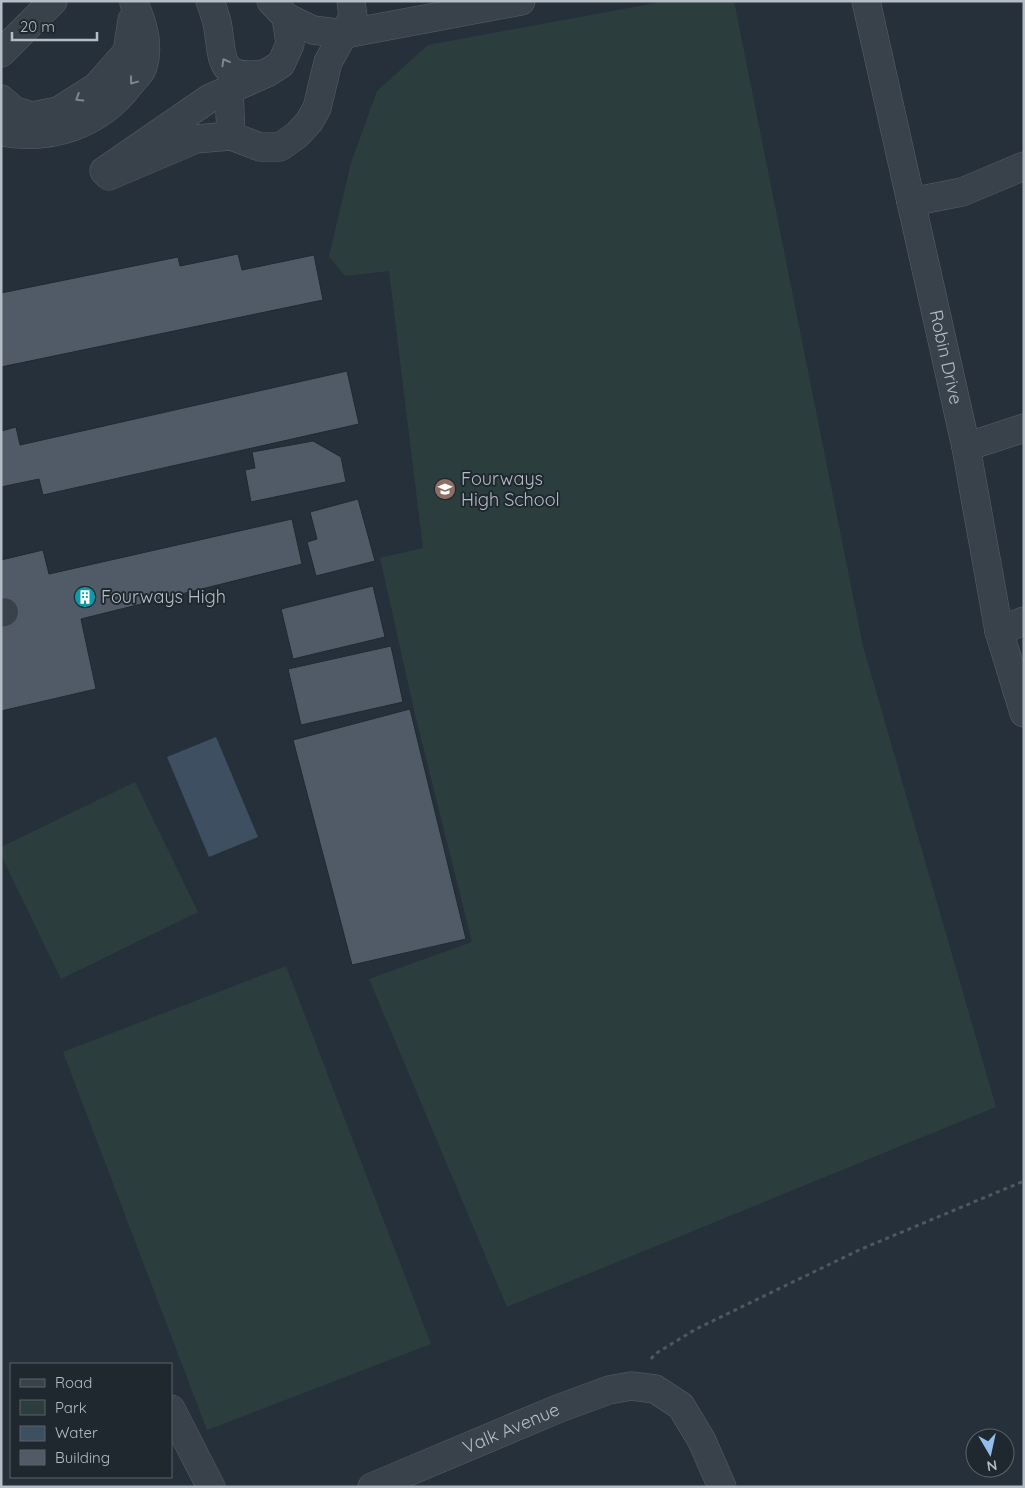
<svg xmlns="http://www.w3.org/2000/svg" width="1025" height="1488" viewBox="0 0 1025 1488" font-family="Quicksand,sans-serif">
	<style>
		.green { fill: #2b3e3d }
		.water { fill: #3d4f61 }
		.building { fill: #515b67; stroke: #212931 }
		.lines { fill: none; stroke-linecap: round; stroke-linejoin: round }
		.minor-casing { stroke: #586068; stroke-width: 29 }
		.path { stroke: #4a5b5c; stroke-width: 3; stroke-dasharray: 4 4; stroke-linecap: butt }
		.minor { stroke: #39424a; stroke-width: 28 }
		.oneway { stroke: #7d868e }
		.labels { text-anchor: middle; stroke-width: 4; stroke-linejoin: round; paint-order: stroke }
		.street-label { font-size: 18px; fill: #b5bdc6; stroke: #1f272f }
		.poi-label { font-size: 18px; fill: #b5bdc6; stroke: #1f272f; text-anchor: start }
	</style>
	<rect width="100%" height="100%" fill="#26303a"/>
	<g class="green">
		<polygon points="666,1 734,1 863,646 996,1107 507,1307 369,979 472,942 415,714 380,558 423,548 389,271 345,276 329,256 351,163 377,91 428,45"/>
		<polygon points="135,782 198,912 61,979 1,855 1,847"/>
		<polygon points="286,966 431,1344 207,1430 63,1052"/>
	</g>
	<polygon class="water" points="216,737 258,837 209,857 167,757"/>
	<g class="building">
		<polygon points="238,254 242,270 314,255 323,300 1,367 1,293 178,257 180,266"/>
		<polygon points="347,371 359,424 43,495 39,479 1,487 1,431 16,427 20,445"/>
		<polygon points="313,441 341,457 346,482 251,502 245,470 255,468 252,452"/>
		<polygon points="358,499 375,561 316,576 307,542 317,539 310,512"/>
		<polygon points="292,519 302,564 81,619 96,689 1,711 1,560 43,550 49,574"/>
		<polygon points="373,586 385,637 293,659 281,609"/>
		<polygon points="391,646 403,702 301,725 288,669"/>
		<polygon points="410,709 466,939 352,965 293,740"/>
	</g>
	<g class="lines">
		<g class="minor-casing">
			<g id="minor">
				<path d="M210 1C213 10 217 19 218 28 223 63 220 79 263 74"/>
				<polyline points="271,1 286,17 290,44 281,64 267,73 210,98 104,171 109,176 196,139 231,136 260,147 280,147 297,135 309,122 317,108 328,62 353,17 351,1"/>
				<path id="s1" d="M866 1 966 447 999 631 1024 713"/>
				<polyline points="286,17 313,30 345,34 521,1"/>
				<polyline points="1,53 53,1"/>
				<polyline points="229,90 231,136"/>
				<polyline points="1,99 15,111 32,116 58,111 96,87 127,52 132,20"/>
				<path d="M1 132C50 141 100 125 130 84 134 79 142 72 143 66 150 44 142 22 134 3"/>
				<polyline points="911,202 962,192 1024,166"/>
				<polyline points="966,447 1024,428"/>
				<polyline points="1,613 4,612"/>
				<polyline points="999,631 1024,621"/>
				<polyline points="171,1409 211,1487"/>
				<path id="s2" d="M372 1487 560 1408 609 1390 631 1386 655 1389 681 1406 702 1441 722 1487"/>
			</g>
		</g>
		<polyline class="path" points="651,1359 655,1354 696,1329 859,1250 1024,1181"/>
		<use href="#minor" class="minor"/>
	</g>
	<defs><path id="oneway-chevron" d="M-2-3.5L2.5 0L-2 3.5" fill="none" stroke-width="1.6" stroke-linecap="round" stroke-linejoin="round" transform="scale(1.25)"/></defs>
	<g class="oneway">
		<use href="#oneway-chevron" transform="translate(225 62) rotate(-119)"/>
		<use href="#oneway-chevron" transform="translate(133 81) rotate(127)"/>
		<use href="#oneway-chevron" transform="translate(79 98) rotate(148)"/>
	</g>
	<defs>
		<g id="school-disc" transform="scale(1.125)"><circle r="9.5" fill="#8d6e63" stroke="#1f272f"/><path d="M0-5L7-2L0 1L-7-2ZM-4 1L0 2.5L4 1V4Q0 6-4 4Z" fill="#fff"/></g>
		<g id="building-disc" transform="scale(1.125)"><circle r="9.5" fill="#0f9aa8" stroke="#1f272f"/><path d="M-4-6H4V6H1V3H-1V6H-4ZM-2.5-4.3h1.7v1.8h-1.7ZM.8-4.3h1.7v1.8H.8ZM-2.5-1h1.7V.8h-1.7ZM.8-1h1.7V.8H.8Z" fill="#fff"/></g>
	</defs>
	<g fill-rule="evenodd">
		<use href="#school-disc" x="445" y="489"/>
		<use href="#building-disc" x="85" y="597"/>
	</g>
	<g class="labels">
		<g class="street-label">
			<text dy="6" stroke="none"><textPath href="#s1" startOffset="365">Robin Drive</textPath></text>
			<text dy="6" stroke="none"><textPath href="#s2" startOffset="151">Valk Avenue</textPath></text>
		</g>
		<g class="poi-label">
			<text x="461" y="485">Fourways<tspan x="461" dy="21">High School</tspan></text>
			<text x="101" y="603">Fourways High</text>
		</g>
	</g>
	<rect width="1025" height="1488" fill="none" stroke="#b5bdc6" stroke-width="5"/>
	<rect x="10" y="1363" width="162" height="115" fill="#1f272f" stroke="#5b636b"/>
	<rect x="20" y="1379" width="25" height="8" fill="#39424a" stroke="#5b636b"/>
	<text x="55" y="1388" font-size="15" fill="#b5bdc6">Road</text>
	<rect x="20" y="1400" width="25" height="15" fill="#2b3e3d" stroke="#5b636b"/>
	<text x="55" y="1413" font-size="15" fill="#b5bdc6">Park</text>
	<rect x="20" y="1426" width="25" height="15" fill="#3d4f61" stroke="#5b636b"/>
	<text x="55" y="1438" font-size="15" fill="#b5bdc6">Water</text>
	<rect x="20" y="1450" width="25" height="15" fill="#515b67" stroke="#5b636b"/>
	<text x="55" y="1463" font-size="15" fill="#b5bdc6">Building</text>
	<g transform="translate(990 1453) rotate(171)"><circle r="24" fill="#1f272f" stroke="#5b636b"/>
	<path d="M0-4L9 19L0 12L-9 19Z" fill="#94bcec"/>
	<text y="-8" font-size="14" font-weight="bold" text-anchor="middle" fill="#b5bdc6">N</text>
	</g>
	<path d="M12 32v8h85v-8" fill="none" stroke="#b5bdc6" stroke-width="2.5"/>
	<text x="20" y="32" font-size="15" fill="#b5bdc6" stroke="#1f272f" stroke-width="4" paint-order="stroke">20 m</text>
</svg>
